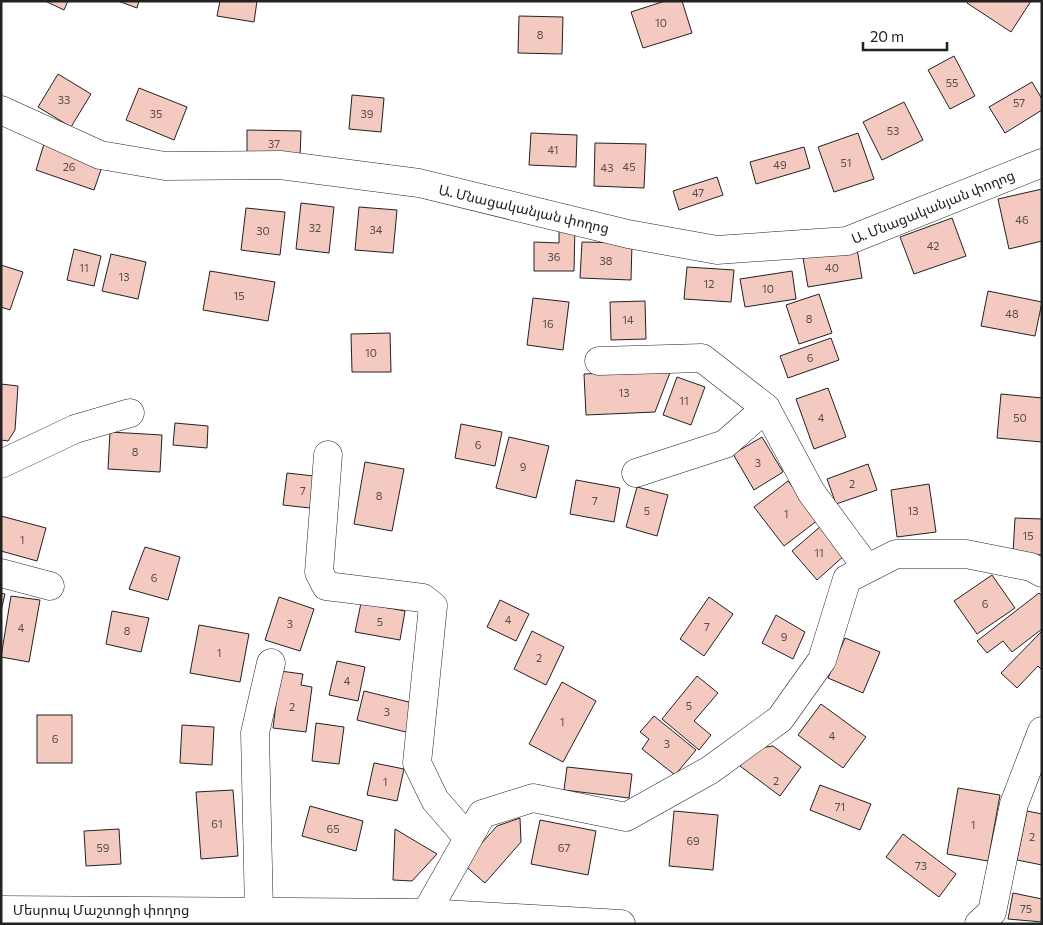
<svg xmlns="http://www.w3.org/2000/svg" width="1043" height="925" viewBox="0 0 1043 925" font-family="Commissioner,'Noto Sans Armenian',sans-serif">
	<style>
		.building { fill: #f3c9c0; stroke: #222 }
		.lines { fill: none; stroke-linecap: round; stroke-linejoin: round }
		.minor-casing { stroke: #222; stroke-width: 29 }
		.minor { stroke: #fff; stroke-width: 28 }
		.labels { text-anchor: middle; stroke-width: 4; stroke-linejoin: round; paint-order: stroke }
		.number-label { font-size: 11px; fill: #564c4a }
		.street-label { font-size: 14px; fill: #222; stroke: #fff }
	</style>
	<rect width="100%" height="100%" fill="#fff"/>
	<g class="building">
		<polygon points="45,1 68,1 64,10"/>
		<polygon points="118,1 139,1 137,8"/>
		<polygon points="220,1 257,1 254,22 217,16"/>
		<polygon points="665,1 682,1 692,33 643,48 631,12"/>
		<polygon points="968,1 1031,1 1011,32 967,3"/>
		<polygon points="519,16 563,17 562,54 518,53"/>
		<polygon points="954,56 975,96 950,109 928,70"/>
		<polygon points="58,74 91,94 71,127 38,107"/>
		<polygon points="1032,82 1042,99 1042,110 1005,133 989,107"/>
		<polygon points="139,88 187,107 174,140 126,120"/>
		<polygon points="352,95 384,98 381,132 349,129"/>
		<polygon points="904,102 923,140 882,160 863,122"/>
		<polygon points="247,130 301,131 300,159 247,157"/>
		<polygon points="531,133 577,135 576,167 529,165"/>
		<polygon points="858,133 874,179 834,192 818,147"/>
		<polygon points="595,143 646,144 644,188 594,186"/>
		<polygon points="44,144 103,164 94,190 36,170"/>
		<polygon points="804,147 810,168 756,184 750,162"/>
		<polygon points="717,177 723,195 679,210 673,191"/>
		<polygon points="1042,189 1042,241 1009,249 998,199"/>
		<polygon points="301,203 334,207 329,253 296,249"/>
		<polygon points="359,207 397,210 393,253 355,250"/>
		<polygon points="246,208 285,212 280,255 241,250"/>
		<polygon points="952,218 966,256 914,274 900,237"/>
		<polygon points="559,224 575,224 574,271 534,271 534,242 559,243"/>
		<polygon points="582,242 632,243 631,280 580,278"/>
		<polygon points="74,249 101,256 94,286 67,280"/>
		<polygon points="857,249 862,278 808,287 803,258"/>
		<polygon points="111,254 146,262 138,299 102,291"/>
		<polygon points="1,265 23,272 10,310 1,307"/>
		<polygon points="687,267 734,270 731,302 684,299"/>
		<polygon points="210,271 275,282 268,321 203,310"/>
		<polygon points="792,271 796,299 745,307 740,279"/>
		<polygon points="988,291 1042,302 1035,336 981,326"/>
		<polygon points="819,294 832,333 799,344 786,305"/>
		<polygon points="533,298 569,302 563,350 527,345"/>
		<polygon points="645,301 646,339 611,340 610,302"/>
		<polygon points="390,333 391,372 352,372 351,334"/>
		<polygon points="831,338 839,360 788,378 780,356"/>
		<polygon points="671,370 655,412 586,415 584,374"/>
		<polygon points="677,377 705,387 691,425 663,415"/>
		<polygon points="1,384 18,386 15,430 8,441 1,440"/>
		<polygon points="828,388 846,437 814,449 796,399"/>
		<polygon points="1001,394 1042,398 1042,442 997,438"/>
		<polygon points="175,423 208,426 207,448 173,445"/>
		<polygon points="461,424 502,432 495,466 455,458"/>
		<polygon points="110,432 162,435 160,472 108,469"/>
		<polygon points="509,437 549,446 536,498 496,488"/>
		<polygon points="762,437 783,472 754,490 733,454"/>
		<polygon points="365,462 404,469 392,531 354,524"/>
		<polygon points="868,464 877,490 836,504 827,479"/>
		<polygon points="287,473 323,477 319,509 283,505"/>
		<polygon points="576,480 620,488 614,522 570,514"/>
		<polygon points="788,481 818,520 784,546 754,507"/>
		<polygon points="929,484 936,532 897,537 891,490"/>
		<polygon points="637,487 668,495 657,536 626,527"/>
		<polygon points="1,516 46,528 37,561 1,551"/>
		<polygon points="1015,518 1042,519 1042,555 1013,553"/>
		<polygon points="821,526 846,554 817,580 792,551"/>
		<polygon points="145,547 180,557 168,600 129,589"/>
		<polygon points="992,575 1015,608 977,634 954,601"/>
		<polygon points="1,593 5,594 1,611"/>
		<polygon points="1039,593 1042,596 1042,629 1012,652 1003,641 987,653 977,641"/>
		<polygon points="11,596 40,600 29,662 1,657"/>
		<polygon points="279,597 314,609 300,651 265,640"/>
		<polygon points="709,597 733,614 704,656 680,639"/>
		<polygon points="500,600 529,614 516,641 487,627"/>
		<polygon points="361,603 405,611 400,640 355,632"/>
		<polygon points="112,611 149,618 141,652 106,644"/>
		<polygon points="776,615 805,632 793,659 762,643"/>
		<polygon points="199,625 249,634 240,682 190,673"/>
		<polygon points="532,631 564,647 546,685 514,669"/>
		<polygon points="1042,631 1042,670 1038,666 1017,688 1001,673"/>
		<polygon points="845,638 880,652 863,693 828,678"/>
		<polygon points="337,661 365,667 358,701 329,695"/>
		<polygon points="280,671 303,674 301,685 312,687 306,732 273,728"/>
		<polygon points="697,676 718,693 694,721 711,735 699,750 662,719"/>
		<polygon points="562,682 596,701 563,762 529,744"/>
		<polygon points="364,691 417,704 410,733 357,720"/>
		<polygon points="821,704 866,737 843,768 798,735"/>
		<rect x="37" y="715" width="35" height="48"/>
		<polygon points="654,716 696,750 675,775 642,749 649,739 640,732"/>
		<polygon points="316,723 344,727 339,764 312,761"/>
		<polygon points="182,725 214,727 212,765 180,763"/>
		<polygon points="773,746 801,767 780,796 740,766 752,749"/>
		<polygon points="374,763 404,769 397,801 367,795"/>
		<polygon points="567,767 632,774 629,798 564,790"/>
		<polygon points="820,785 871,804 860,830 810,810"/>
		<polygon points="958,788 1000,795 988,861 947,854"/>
		<polygon points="233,790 238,856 201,859 196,792"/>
		<polygon points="310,806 363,821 356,851 302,836"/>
		<polygon points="674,811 718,815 713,870 669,866"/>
		<polygon points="1027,811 1042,814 1042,865 1017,860"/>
		<polygon points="520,818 521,842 485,883 463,864 497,826"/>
		<polygon points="540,820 596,831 588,875 531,864"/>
		<polygon points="119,829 121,864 86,866 84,831"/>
		<polygon points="395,829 437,854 412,881 393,880"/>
		<polygon points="903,834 956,874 939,897 886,857"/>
		<polygon points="1013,893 1042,899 1042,922 1008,919"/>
	</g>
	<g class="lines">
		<g class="minor-casing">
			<g id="minor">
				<polyline points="1,110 100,155 165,166 280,165 419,183 628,234 717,250 847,241 1042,163"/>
				<polyline points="599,361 702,358 766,408 811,492 867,568"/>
				<polyline points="328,455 319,572 326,586 423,598 433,606 417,763 435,800 468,838"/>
				<polyline points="1,464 75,429 130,413"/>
				<polyline points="636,473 725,444 766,408"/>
				<polyline points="1,573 50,586"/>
				<polyline points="1,910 426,913 621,924"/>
				<polyline points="259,912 255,733 271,663"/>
				<polyline points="426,913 482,814 533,798 626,817 710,770 780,719 822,660 847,579 896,554 966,554 1031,567 1042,573"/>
				<polyline points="979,924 992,912 1014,804 1042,731"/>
			</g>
		</g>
		<use href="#minor" class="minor"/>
	</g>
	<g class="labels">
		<g class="number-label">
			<text x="661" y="27">10</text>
			<text x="540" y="39">8</text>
			<text x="952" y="87">55</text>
			<text x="64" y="104">33</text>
			<text x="1019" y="107">57</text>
			<text x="156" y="118">35</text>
			<text x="367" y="118">39</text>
			<text x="893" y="135">53</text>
			<text x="274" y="148">37</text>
			<text x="553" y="154">41</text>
			<text x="846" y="167">51</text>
			<text x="780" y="169">49</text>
			<text x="69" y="171">26</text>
			<text x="629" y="171">45</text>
			<text x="607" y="172">43</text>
			<text x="698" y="197">47</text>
			<text x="1022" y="224">46</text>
			<text x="315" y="232">32</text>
			<text x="376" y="234">34</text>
			<text x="263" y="235">30</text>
			<text x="933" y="250">42</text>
			<text x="554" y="261">36</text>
			<text x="606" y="265">38</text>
			<text x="84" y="272">11</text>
			<text x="832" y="272">40</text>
			<text x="124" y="281">13</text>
			<text x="709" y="288">12</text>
			<text x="768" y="293">10</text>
			<text x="239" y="300">15</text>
			<text x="1012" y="318">48</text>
			<text x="809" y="323">8</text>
			<text x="628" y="324">14</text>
			<text x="548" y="328">16</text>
			<text x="371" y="357">10</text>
			<text x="810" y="362">6</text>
			<text x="624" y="397">13</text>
			<text x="684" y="405">11</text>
			<text x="821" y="422">4</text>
			<text x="1020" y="422">50</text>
			<text x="478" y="449">6</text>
			<text x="135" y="456">8</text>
			<text x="758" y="467">3</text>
			<text x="523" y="471">9</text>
			<text x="852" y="488">2</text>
			<text x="303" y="495">7</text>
			<text x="379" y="500">8</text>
			<text x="595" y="505">7</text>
			<text x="647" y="515">5</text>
			<text x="913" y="515">13</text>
			<text x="786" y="518">1</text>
			<text x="1028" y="540">15</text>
			<text x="22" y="544">1</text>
			<text x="819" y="557">11</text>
			<text x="154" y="582">6</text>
			<text x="985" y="608">6</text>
			<text x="508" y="624">4</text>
			<text x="380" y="626">5</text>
			<text x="290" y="628">3</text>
			<text x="707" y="631">7</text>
			<text x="21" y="632">4</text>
			<text x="127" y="635">8</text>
			<text x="784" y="641">9</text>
			<text x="219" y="657">1</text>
			<text x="539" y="662">2</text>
			<text x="347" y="685">4</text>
			<text x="689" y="710">5</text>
			<text x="292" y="711">2</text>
			<text x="387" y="716">3</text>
			<text x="562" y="726">1</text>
			<text x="832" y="740">4</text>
			<text x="55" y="743">6</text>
			<text x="667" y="748">3</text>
			<text x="776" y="785">2</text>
			<text x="385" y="786">1</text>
			<text x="840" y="811">71</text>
			<text x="217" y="828">61</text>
			<text x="973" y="829">1</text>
			<text x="333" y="833">65</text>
			<text x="1032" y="841">2</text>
			<text x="693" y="845">69</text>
			<text x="103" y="852">59</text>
			<text x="564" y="852">67</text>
			<text x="921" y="870">73</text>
			<text x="1026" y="913">75</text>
		</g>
		<g class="street-label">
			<text transform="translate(933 207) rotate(-22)" y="5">Ա. Մնացականյան փողոց</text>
			<text transform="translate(524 209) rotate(13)" y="5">Ա. Մնացականյան փողոց</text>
			<text x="101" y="915">Մեսրոպ Մաշտոցի փողոց</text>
		</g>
	</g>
	<rect width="1043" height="925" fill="none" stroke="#222222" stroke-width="5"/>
	<path d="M863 42v8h84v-8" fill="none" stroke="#222222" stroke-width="2.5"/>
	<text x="870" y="42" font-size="15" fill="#222222" stroke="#ffffff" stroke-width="4" paint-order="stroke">20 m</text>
</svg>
